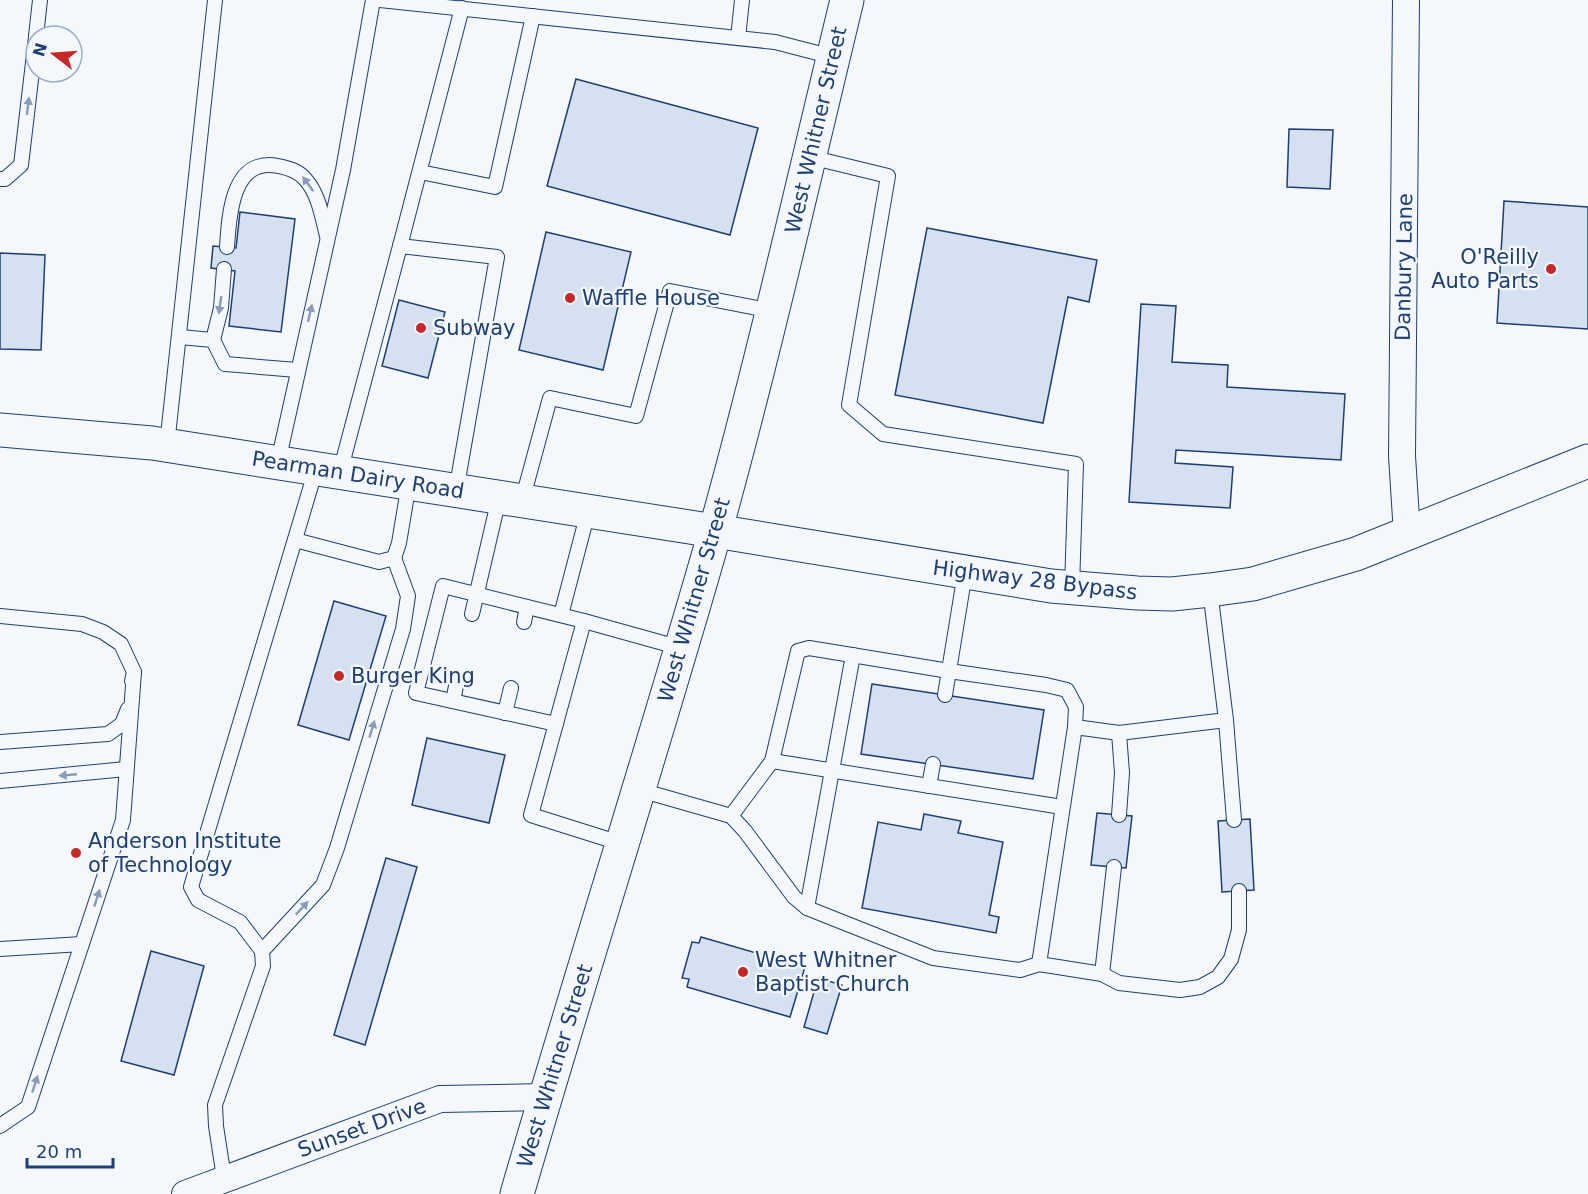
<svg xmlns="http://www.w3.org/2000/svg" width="1588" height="1194" viewBox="0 0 1588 1194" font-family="'DejaVu Sans',sans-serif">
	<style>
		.building { fill: #d5e0f0; stroke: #1d3f73; stroke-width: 1.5 }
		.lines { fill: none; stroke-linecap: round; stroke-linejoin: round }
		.lane-casing { stroke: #1d3f73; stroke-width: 16 }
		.street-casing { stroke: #1d3f73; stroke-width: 28 }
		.secondary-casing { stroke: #1d3f73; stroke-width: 35 }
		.highway-casing { stroke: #1d3f73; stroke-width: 35 }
		.lane { stroke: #f4f7fb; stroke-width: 14 }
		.street { stroke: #f4f7fb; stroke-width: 26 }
		.secondary { stroke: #f4f7fb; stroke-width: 33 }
		.highway { stroke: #f4f7fb; stroke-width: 33 }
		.oneway { fill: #889bb7 }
		.poi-dot { fill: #c62828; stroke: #f4f7fb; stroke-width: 2 }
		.labels { text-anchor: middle; stroke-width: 4.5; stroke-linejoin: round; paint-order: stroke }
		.street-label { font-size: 21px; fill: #1d3f73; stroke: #f4f7fb }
		.poi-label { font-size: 21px; fill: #1d3f73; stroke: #f4f7fb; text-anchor: start }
	</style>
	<rect width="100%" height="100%" fill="#f4f7fb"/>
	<g class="building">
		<polygon points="576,79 758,128 730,235 547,186"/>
		<polygon points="1289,129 1333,130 1330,189 1287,187"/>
		<polygon points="1504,201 1588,207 1588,329 1497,323"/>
		<polygon points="240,212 295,219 281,332 229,326 235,271 211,268 213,246 236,248"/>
		<polygon points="927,228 1097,260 1089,302 1068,297 1043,423 895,395"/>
		<polygon points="546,232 631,252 603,370 519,350"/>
		<polygon points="0,253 45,255 41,350 0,349"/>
		<polygon points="399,300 445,312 428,378 382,366"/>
		<polygon points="1141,304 1176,306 1172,362 1228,365 1227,387 1345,394 1341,460 1176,450 1175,463 1233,467 1230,508 1129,502"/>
		<polygon points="334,601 386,616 349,740 298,725"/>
		<polygon points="872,684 1044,710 1033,779 861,754"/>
		<polygon points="427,738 505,755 489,823 412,805"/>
		<polygon points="1097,813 1132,816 1126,868 1091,865"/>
		<polygon points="924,814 961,821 958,833 1003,842 989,915 999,917 996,933 862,908 878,822 921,830"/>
		<polygon points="1250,819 1254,890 1222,892 1218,821"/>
		<polygon points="386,858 417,867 365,1045 334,1035"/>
		<polygon points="701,937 805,967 790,1017 687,987 689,979 682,978 692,942 699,943"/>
		<polygon points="151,951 204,966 174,1075 121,1061"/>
		<polygon points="818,978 842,985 827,1034 804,1027"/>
	</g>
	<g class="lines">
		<g class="lane-casing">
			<g id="lane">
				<polyline points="380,0 775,42 833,57"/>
				<polyline points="36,36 40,0"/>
				<polyline points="738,38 742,0"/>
				<polyline points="810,157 888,176 849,405 883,434 1076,464 1072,587"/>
				<polyline points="420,172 495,187 533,16"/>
				<polyline points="0,179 5,179 21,165 36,37"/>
				<polyline points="400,246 462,8"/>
				<path d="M227 247C229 215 232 157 278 166 289 168 299 171 306 180 319 195 322 217 327 236"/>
				<polyline points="180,337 213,340 225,364 297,370"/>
				<polyline points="213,340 221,308 224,269"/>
				<polyline points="167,445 215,0"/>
				<polyline points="278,462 343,170 373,0"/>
				<polyline points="340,472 400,246 497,257 456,491"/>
				<polyline points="522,501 550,398 636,416 670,291 772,311"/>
				<polyline points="295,540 379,562 394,558 399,543 409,483"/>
				<polyline points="472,614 499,498"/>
				<polyline points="561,615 588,512"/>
				<polyline points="0,616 82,624 103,632 121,644 134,672 132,681"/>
				<polyline points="524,622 527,607"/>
				<polyline points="945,695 965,573"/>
				<polyline points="453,701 457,681"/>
				<polyline points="505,713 511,688"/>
				<polyline points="1226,720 1234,820"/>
				<polyline points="556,724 416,693 443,586 584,621"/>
				<polyline points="1119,733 1122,773 1119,815"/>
				<polyline points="0,742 108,734 122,724 128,709"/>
				<polyline points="772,761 1062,807"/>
				<polyline points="0,781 126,769"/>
				<polyline points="929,786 933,764"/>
				<polyline points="640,790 731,816 745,831 794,897 807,908 933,958 1020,970 1039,964 1102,974 1119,983 1180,990 1200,987 1218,977 1231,959 1239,930 1239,891"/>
				<polyline points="731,816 772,761 798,651 809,648 949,671 1046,685 1067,690 1076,707 1075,727"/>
				<polyline points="623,844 531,815 584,621 681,648"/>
				<polyline points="807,908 853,655"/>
				<polyline points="0,949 82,944"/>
				<polyline points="262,951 323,885 337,848 403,629 408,596 394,558"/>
				<polyline points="1039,964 1075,727 1119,733 1226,720 1210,590"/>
				<polyline points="1102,974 1114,867"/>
				<polyline points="0,1126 28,1107 123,820 134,672"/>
				<polyline points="224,1178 216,1126 215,1105 263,966 262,951 240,922 198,900 191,887 316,469"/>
			</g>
		</g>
		<g class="street-casing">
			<g id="street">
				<polyline points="1406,0 1402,456 1407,534"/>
				<polyline points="185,1194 440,1099 545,1097"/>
			</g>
		</g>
		<g class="secondary-casing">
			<path id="secondary" d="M517 1194C581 973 652 753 715 532 764 356 804 177 847 0"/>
		</g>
		<g class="highway-casing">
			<polyline id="highway" points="0,430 152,443 715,531 1051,586 1137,593 1172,594 1210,590 1253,584 1356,554 1588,461"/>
		</g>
		<use href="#lane" class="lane"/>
		<use href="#street" class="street"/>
		<use href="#secondary" class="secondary"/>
		<use href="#highway" class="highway"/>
	</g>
	<defs><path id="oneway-solid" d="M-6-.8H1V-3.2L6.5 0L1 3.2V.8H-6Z" transform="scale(1.5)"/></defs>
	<g class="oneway">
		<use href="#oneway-solid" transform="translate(28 106) rotate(-83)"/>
		<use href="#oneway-solid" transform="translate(308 184) rotate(-126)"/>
		<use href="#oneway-solid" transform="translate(220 305) rotate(98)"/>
		<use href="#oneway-solid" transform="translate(310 313) rotate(-77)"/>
		<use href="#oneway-solid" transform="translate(372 729) rotate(-73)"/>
		<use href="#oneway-solid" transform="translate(68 775) rotate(175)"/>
		<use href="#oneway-solid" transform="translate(97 898) rotate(-72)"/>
		<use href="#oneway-solid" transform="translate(302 908) rotate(-47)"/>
		<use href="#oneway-solid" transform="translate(35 1084) rotate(-72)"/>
	</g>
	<g class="poi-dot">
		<circle cx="1551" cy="269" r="6"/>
		<circle cx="570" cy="298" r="6"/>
		<circle cx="421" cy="328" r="6"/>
		<circle cx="339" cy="676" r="6"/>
		<circle cx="76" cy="853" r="6"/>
		<circle cx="743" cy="972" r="6"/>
	</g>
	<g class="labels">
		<g class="street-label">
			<text transform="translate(816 130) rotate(-77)" y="7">West Whitner Street</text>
			<text transform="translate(1404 267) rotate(-89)" y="7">Danbury Lane</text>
			<text transform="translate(358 475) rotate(9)" y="7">Pearman Dairy Road</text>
			<text transform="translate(1035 580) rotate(7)" y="7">Highway 28 Bypass</text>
			<text transform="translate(694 600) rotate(-74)" y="7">West Whitner Street</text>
			<text transform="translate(555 1066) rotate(-73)" y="7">West Whitner Street</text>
			<text transform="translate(362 1128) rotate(-20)" y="7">Sunset Drive</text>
		</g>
		<g class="poi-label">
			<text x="1539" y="264" text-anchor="end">O'Reilly<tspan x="1539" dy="24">Auto Parts</tspan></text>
			<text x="582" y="305">Waffle House</text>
			<text x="433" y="335">Subway</text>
			<text x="351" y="683">Burger King</text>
			<text x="88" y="848">Anderson Institute<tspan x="88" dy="24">of Technology</tspan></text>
			<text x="755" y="967">West Whitner<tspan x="755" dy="24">Baptist Church</tspan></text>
		</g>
	</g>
	<g transform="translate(54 54) rotate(287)"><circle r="28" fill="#f4f7fb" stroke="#9eadc5" stroke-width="1.5"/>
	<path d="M0-4.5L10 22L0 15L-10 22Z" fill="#c62828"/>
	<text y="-9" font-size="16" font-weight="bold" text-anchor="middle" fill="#1d3f73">N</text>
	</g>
	<path d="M27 1158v9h86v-9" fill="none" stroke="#1d3f73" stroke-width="3"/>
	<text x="36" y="1158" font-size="18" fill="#1d3f73" stroke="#f4f7fb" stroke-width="4.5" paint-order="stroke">20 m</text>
</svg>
